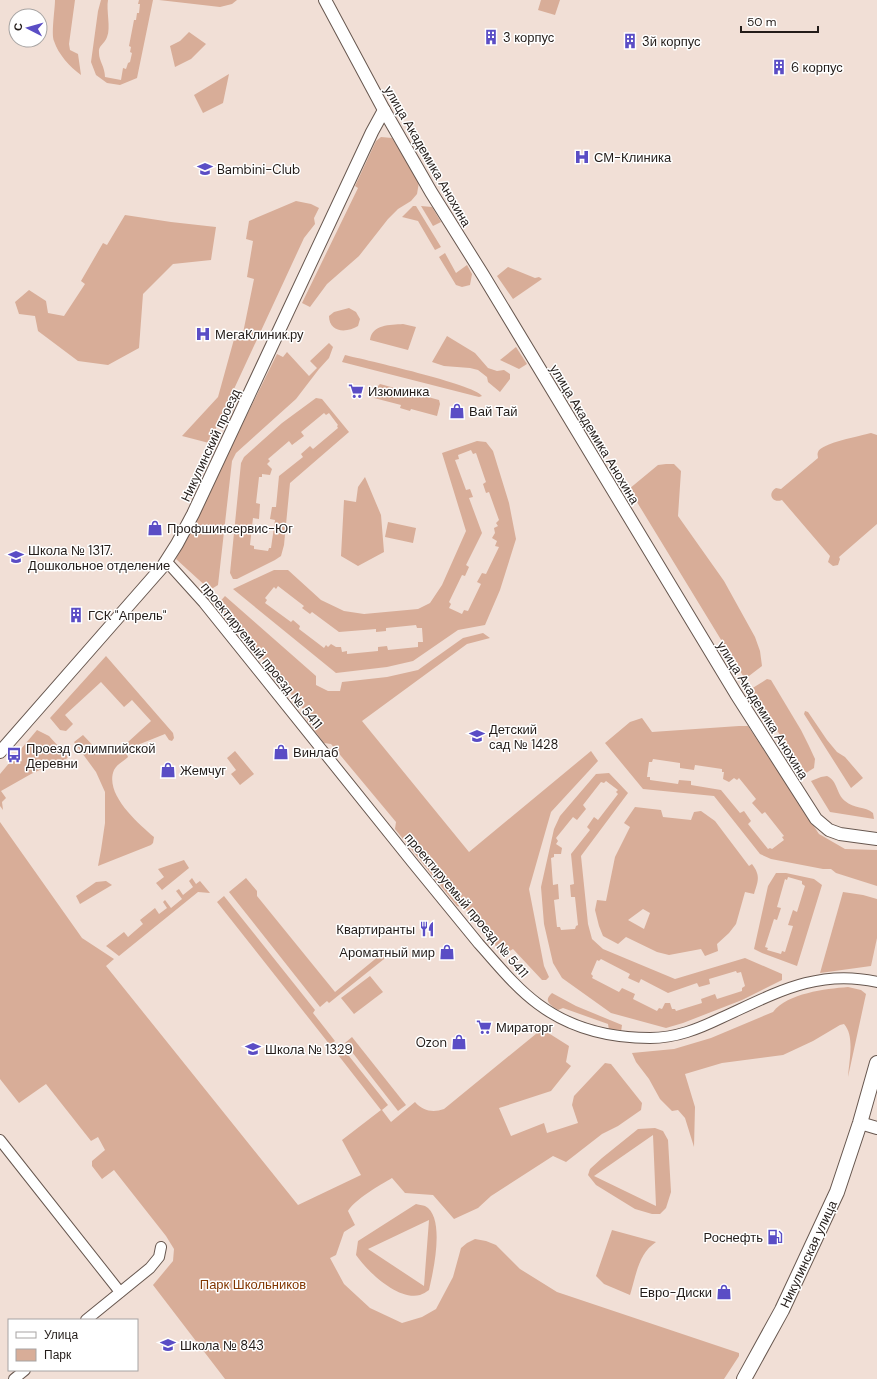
<svg xmlns="http://www.w3.org/2000/svg" width="877" height="1379" viewBox="0 0 877 1379" font-family="'DM Sans',sans-serif">
	<style>
		.green { fill: #d8ad98; fill-rule: evenodd }
		.lines { fill: none; stroke-linecap: round; stroke-linejoin: round }
		.minor-casing { stroke: #67574f; stroke-width: 12 }
		.tertiary-casing { stroke: #67574f; stroke-width: 14 }
		.secondary-casing { stroke: #67574f; stroke-width: 16 }
		.minor { stroke: #fff; stroke-width: 10 }
		.tertiary { stroke: #fff; stroke-width: 12 }
		.secondary { stroke: #fff; stroke-width: 14 }
		.labels { text-anchor: middle; stroke-width: 3; stroke-linejoin: round; paint-order: stroke }
		.poi-label { font-size: 13px; fill: #231c19; stroke: #fff; text-anchor: start }
		.street-label { font-size: 13px; fill: #231c19; stroke: #fff }
		.park-label { font-size: 13px; fill: #823600; stroke: #fff }
	</style>
	<rect width="100%" height="100%" fill="#f1dfd6"/>
	<g class="green">
		<path d="M55 0H75L69 44 70 50 78 54 81 75C70 67 58 54 54 41 51 34 55 9 55 0Z"/>
		<path d="M101 0H108C106 10 111 28 107 37 105 44 98 45 99 53 99 61 105 67 105 77L121 80 123 68 126 69 128 63 130 62 132 53 130 52 131 47 129 46 134 20H136L137 13H139L140 4H138L139 0H153L137 78 120 85 107 83 96 75 91 62 98 11Z"/>
		<polygon points="159,0 237,0 232,4 220,7"/>
		<polygon points="541,0 560,0 555,15 538,10"/>
		<polygon points="189,32 206,44 191,59 175,67 170,46 180,41"/>
		<polygon points="229,74 223,103 203,113 194,95"/>
		<polygon points="381,137 392,138 419,182 417,194 411,201 398,209 388,219 359,256 327,284 310,307 302,303 358,188 355,186 376,141"/>
		<polygon points="296,201 311,204 319,208 314,218 315,224 304,238 209,443 182,436 218,397 236,332 243,333 254,279 247,277 253,241 246,239 249,221"/>
		<polygon points="413,206 416,206 441,247 435,250 418,221 402,217"/>
		<polygon points="421,206 432,207 441,222 433,226"/>
		<polygon points="125,215 171,222 216,227 211,260 173,264 143,294 139,348 108,365 78,361 38,331 35,316 19,314 15,302 29,290 46,301 48,313 64,316 85,284 81,281 103,243 107,245"/>
		<polygon points="445,253 456,273 467,265 472,274 470,285 462,287 456,285 439,257"/>
		<polygon points="508,267 535,278 539,277 542,279 513,299 497,276"/>
		<path d="M349 308 356 312 360 319 358 326C347 333 329 333 329 316L334 312Z"/>
		<path d="M403 324 416 327 408 350 370 340C372 324 390 325 403 324Z"/>
		<polygon points="447,336 475,353 488,368 497,371 504,370 510,374 510,379 500,392 488,382 487,377 478,370 470,368 444,366 432,362"/>
		<polygon points="329,343 333,347 329,358 319,369 296,399 236,453 232,461 218,585 210,590 176,559 277,354 283,357 287,352 309,376 317,368 310,361"/>
		<polygon points="516,347 527,364 519,369 500,360"/>
		<path d="M345 355C365 360 474 384 482 396L479 397 342 362Z"/>
		<polygon points="380,384 439,400 440,404 437,416 411,409 410,411 400,408 401,405 374,398 378,386"/>
		<path d="M316 398 322 399 349 432 290 483 284 545 281 556 275 560 237 579H233L230 573 241 463 244 457 282 423ZM324 413 326 415 329 413 338 425 337 426 338 428 313 449 310 446 301 454 303 457 279 476 276 507H272L270 519 275 520 271 548H269L268 551 254 549V546L250 545 253 518 259 519 260 504 256 503 259 477H262V474L270 475 272 469 267 464 270 461 268 459 289 441 292 445 304 436 301 432Z"/>
		<path d="M871 433 877 435V524L839 557 840 559 838 565 833 566 828 562 830 556 782 500C772 504 767 493 776 488L781 489 818 458C818 456 817 455 818 452 821 443 861 436 871 433Z"/>
		<path d="M477 441 486 442 493 451 509 503 516 539 500 590 485 625 458 630 413 661 387 667 336 673 233 589 274 570H288L321 600 344 611 364 614 418 609 430 603 442 585 466 531 442 453ZM471 450 473 454 476 453 486 482 483 484 486 493 489 492 499 520 496 523 498 526 494 528 495 533 492 538 497 541 495 546 499 547 486 574 482 573 477 582 481 584 468 611 464 610 462 614 449 608 451 604 449 602 462 575 465 576 469 567 466 565 482 533 469 498 473 497 470 489 466 490 455 460 459 459 458 455ZM278 586 304 606 302 608 310 614 312 612 339 632 376 629V632L386 631V628L416 625 417 628H422L423 642H418V647L388 650 387 646 378 647V651L347 654V651L342 652 341 647H336L331 644 328 647 326 645 324 648 299 629 300 626 293 620 291 622 265 603 267 600 265 598 274 587 276 589Z"/>
		<polygon points="666,464 674,464 681,471 678,516 724,581 755,637 760,651 762,666 745,679 629,489 658,465"/>
		<polygon points="365,477 381,515 384,552 358,566 341,556 344,500 356,502 358,487"/>
		<polygon points="388,522 416,528 413,543 385,537"/>
		<polygon points="225,596 316,676 316,685 328,691 340,691 342,682 387,677 418,670 463,638 483,633 490,638 467,644 362,721 469,852 591,751 598,761 551,812 529,889 544,966 549,977 546,980 542,980 513,949 503,955 465,908 457,906 395,829 396,822 331,744 324,743 307,721 308,715 230,619 225,623 214,608"/>
		<path d="M106 656 173 733 174 738 172 741 169 740 165 734 125 750 128 757C124 761 117 764 114 770 104 794 138 823 154 837L153 843 151 845 98 866 101 850 105 823V792L96 772 74 742 83 735 100 753 108 745 116 753 151 721 132 700 124 707 101 682 65 715 73 724 66 731 60 730 50 718Z"/>
		<polygon points="767,679 771,680 801,730 809,746 815,759 814,768 806,773 776,729 751,689"/>
		<polygon points="805,711 808,712 827,740 837,752 845,757 863,778 851,788 804,714"/>
		<path d="M642 718 652 732 739 726H748L819 834 845 849 877 850V886L836 873 831 869H823L771 859 760 854 714 796 643 789 605 743 630 722ZM653 759 680 763V768L694 770 695 765 722 769V772H724L723 779 729 782 734 778 737 780 739 778 756 799 752 803 762 814 765 812 784 836 782 837 784 840 772 849 770 848 768 849 748 824 751 821 744 811 740 813 721 790 691 785V781L679 780 678 784 650 780V777H647L649 762H652Z"/>
		<polygon points="37,730 49,736 68,757 59,767 55,763 31,774 1,791 6,798 2,802 3,810 0,806 0,774"/>
		<polygon points="235,751 254,774 240,785 231,774 236,770 227,758"/>
		<path d="M609 773 628 793 581 856 588 924 592 939 603 949 675 979 745 958 782 974V980L742 1000 683 1023 666 1028 611 1013 562 978 553 963 544 924 541 887 554 829 560 816 596 774ZM606 781 618 790 616 792 618 794 598 820 594 817 587 827 590 830 571 854 574 884 570 885 571 897H575L578 925 576 926 575 929 561 930 560 927H557L554 900 559 899 558 884 553 885 551 858 554 857V854H561L562 848 556 844 558 841 556 838 573 817 577 820 586 809 583 805 601 782 604 783ZM601 959 630 974 628 978 639 983 641 979 668 993 697 983 699 987 710 984 709 979 736 971 737 973 741 972 745 986 742 988V991L717 999 715 994 701 999 702 1003 676 1011 675 1009H672L670 1003H665L662 1009 659 1008 657 1011 633 999 635 994 622 988 619 992 592 978 593 976 591 974 597 960 599 961Z"/>
		<path d="M827 776C838 781 836 794 845 801 854 809 865 806 873 813L874 819 830 812 811 781 821 777Z"/>
		<path d="M635 807 661 810 663 817 691 820 694 812 701 811 715 821 749 866 752 864C761 876 758 881 754 894L745 892 736 924 729 933 717 944 718 951 705 956 701 949 669 955 657 952 626 937 618 944 603 936 599 926 595 910 597 900 606 901 615 857 630 827 624 823ZM643 909 650 913 644 929 628 920Z"/>
		<path d="M0 822 82 938 114 959 106 966 298 1205 361 1175 342 1140 381 1110 335 1051 341 1046 388 1105 382 1110 391 1122 415 1102C423 1111 433 1113 444 1109L542 1029 569 1046 566 1062 571 1066 551 1091 499 1108 511 1136 544 1123 547 1133 578 1123 572 1105 574 1096 605 1063 611 1064 642 1103 641 1110 618 1126 602 1134 566 1162 553 1156 491 1196 478 1208 454 1219 433 1195 405 1193 392 1178C380 1185 354 1200 348 1211L355 1225 344 1232 336 1255 330 1258 344 1284 370 1308 402 1323 422 1317 436 1309 453 1277 461 1248 467 1243 475 1239 486 1241 496 1245 520 1269 557 1292 739 1353V1356L724 1379H225L153 1285 173 1261 174 1249 166 1236 114 1170 102 1179 92 1166V1161L105 1150 98 1137 91 1141 46 1084 19 1103 0 1079Z"/>
		<polygon points="184,860 189,868 162,890 156,883 164,877 158,869"/>
		<path d="M776 873H786L814 879 822 885 797 966 762 953 754 949 768 886ZM788 877 802 881V884L805 886 797 912 793 910 788 925 793 926 785 952 782 951 781 954 767 950 768 948 765 947 774 919 777 920 781 908 777 907 785 879 787 880Z"/>
		<polygon points="192,878 196,884 200,881 210,893 198,892 119,956 106,946 124,932 128,937 143,924 140,920 155,908 159,914 167,908 163,902 165,900 171,908 182,899 176,891 179,889 183,895 193,887 189,881"/>
		<polygon points="246,878 257,891 257,896 335,992 385,951 389,955 329,1003 327,1001 320,1007 229,892"/>
		<polygon points="106,881 112,885 80,904 76,896 96,882"/>
		<polygon points="843,892 863,895 877,899 877,938 871,966 820,973"/>
		<polygon points="224,896 315,1010 313,1013 335,1041 330,1045 217,902"/>
		<polygon points="370,976 383,992 354,1014 341,998"/>
		<path d="M848 987 861 990 866 994 848 1077C849 1061 855 1036 844 1024L840 1025 813 1041 783 1055 722 1063 685 1074 695 1107 694 1147 685 1118 678 1110 672 1111 660 1099 649 1079 636 1062 632 1053 674 1049 711 1038 773 1012C788 993 825 989 848 987Z"/>
		<path d="M552 993 576 1006 622 1025 621 1032 609 1030 608 1024 563 1008 558 1010C550 1005 543 1001 552 993Z"/>
		<polygon points="352,1037 406,1105 398,1111 345,1043"/>
		<path d="M655 1128 663 1131 668 1140 671 1192 666 1208 660 1214H652L635 1209 596 1185 588 1175 590 1169 602 1158 638 1129ZM653 1135 656 1206 594 1176Z"/>
		<path d="M416 1204C418 1205 423 1205 425 1206 446 1217 433 1272 429 1290 426 1292 423 1294 420 1295 398 1301 367 1271 356 1255L358 1241ZM429 1220 424 1286 368 1249Z"/>
		<path d="M612 1230 656 1242C638 1254 636 1276 630 1295L604 1284 596 1276Z"/>
	</g>
	<g class="lines">
		<g class="minor-casing">
			<g id="minor">
				<path d="M167 562 204 603C273 689 342 775 412 862 434 889 456 916 479 944 498 965 515 987 538 1004 570 1028 610 1038 650 1038 676 1038 698 1029 721 1018 774 994 817 968 877 982"/>
				<polyline points="0,1140 120,1292"/>
				<polyline points="86,1320 150,1268 159,1257 161,1247"/>
				<polyline points="14,1379 25,1370"/>
			</g>
		</g>
		<g class="tertiary-casing">
			<g id="tertiary">
				<polyline points="325,0 384,110 431,192 483,275 736,694 816,819 829,830 840,834 877,839"/>
				<polyline points="0,752 163,566 177,544 193,514 372,132 384,110"/>
				<polyline points="860,1123 877,1128"/>
			</g>
		</g>
		<g class="secondary-casing">
			<polyline id="secondary" points="744,1379 782,1310 837,1192 860,1123 877,1063"/>
		</g>
		<use href="#minor" class="minor"/>
		<use href="#tertiary" class="tertiary"/>
		<use href="#secondary" class="secondary"/>
	</g>
	<defs>
		<g id="building-bare" transform="scale(1.2)"><path d="M-4-6H4V6H1V3H-1V6H-4ZM-2.5-4.3h1.7v1.8h-1.7ZM.8-4.3h1.7v1.8H.8ZM-2.5-1h1.7V.8h-1.7ZM.8-1h1.7V.8H.8Z" fill="#5a4dc5" stroke="#fff" stroke-width="2.5" paint-order="stroke"/></g>
		<g id="hospital-bare" transform="scale(1.2)"><path d="M-5-5h3v3.5h4V-5h3V5h-3V1.5h-4V5h-3Z" fill="#5a4dc5" stroke="#fff" stroke-width="2.5" paint-order="stroke"/></g>
		<g id="school-bare" transform="scale(1.2)"><path d="M0-5L7-2L0 1L-7-2ZM-4 1L0 2.5L4 1V4Q0 6-4 4Z" fill="#5a4dc5" stroke="#fff" stroke-width="2.5" paint-order="stroke"/></g>
		<g id="supermarket-bare" transform="scale(1.2)"><path d="M-6-5.5h2.5l.6 2H6L4.5 2H-2.5L-4.4-4H-6ZM-1.5 3.2a1.3 1.3 0 1 0 .1 0ZM3 3.2a1.3 1.3 0 1 0 .1 0Z" fill="#5a4dc5" stroke="#fff" stroke-width="2.5" paint-order="stroke"/></g>
		<g id="shop-bare" transform="scale(1.2)"><path d="M-5-2.5h2.3a2.7 3.5 0 0 1 5.4 0H5L5.5 6h-11ZM-1.5-2.5h3a1.5 2.3 0 0 0-3 0Z" fill="#5a4dc5" stroke="#fff" stroke-width="2.5" paint-order="stroke"/></g>
		<g id="bus-bare" transform="scale(1.2)"><path d="M-5-6H5V4H4V6H2V4H-2V6H-4V4H-5ZM-3.5-4V0h7V-4ZM-3.5 1.2v1.5H-2V1.2ZM2 1.2v1.5H3.5V1.2Z" fill="#5a4dc5" stroke="#fff" stroke-width="2.5" paint-order="stroke"/></g>
		<g id="restaurant-bare" transform="scale(1.2)"><path d="M-5-6h1v4h1v-4h1v4h1v-4h1v5L-1.5 .5V6h-2V.5L-5-1ZM5-6V6H3V1.5H1.5Q1.5-4 5-6Z" fill="#5a4dc5" stroke="#fff" stroke-width="2.5" paint-order="stroke"/></g>
		<g id="fuel-bare" transform="scale(1.2)"><path d="M-5.5-6h7V0h2V4h1.3V-2.5L3-4.5l.8-.8L6-3V5H2.5V1h-1V6h-7ZM-4.2-4.7v3.2H.2V-4.7Z" fill="#5a4dc5" stroke="#fff" stroke-width="2.5" paint-order="stroke"/></g>
	</defs>
	<g fill-rule="evenodd">
		<use href="#building-bare" x="491" y="37"/>
		<use href="#building-bare" x="630" y="41"/>
		<use href="#building-bare" x="779" y="67"/>
		<use href="#hospital-bare" x="582" y="157"/>
		<use href="#school-bare" x="205" y="169"/>
		<use href="#hospital-bare" x="203" y="334"/>
		<use href="#supermarket-bare" x="356" y="391"/>
		<use href="#shop-bare" x="457" y="411"/>
		<use href="#shop-bare" x="155" y="528"/>
		<use href="#school-bare" x="16" y="557"/>
		<use href="#building-bare" x="76" y="615"/>
		<use href="#school-bare" x="477" y="736"/>
		<use href="#shop-bare" x="281" y="752"/>
		<use href="#bus-bare" x="14" y="755"/>
		<use href="#shop-bare" x="168" y="770"/>
		<use href="#restaurant-bare" x="427" y="929"/>
		<use href="#shop-bare" x="447" y="952"/>
		<use href="#supermarket-bare" x="484" y="1027"/>
		<use href="#shop-bare" x="459" y="1042"/>
		<use href="#school-bare" x="253" y="1049"/>
		<use href="#fuel-bare" x="775" y="1237"/>
		<use href="#shop-bare" x="724" y="1292"/>
		<use href="#school-bare" x="168" y="1345"/>
	</g>
	<g class="labels">
		<g class="poi-label">
			<text x="503" y="42">3 корпус</text>
			<text x="642" y="46">3й корпус</text>
			<text x="791" y="72">6 корпус</text>
			<text x="594" y="162">СМ-Клиника</text>
			<text x="217" y="174">Bambini-Club</text>
			<text x="215" y="339">МегаКлиник.ру</text>
			<text x="368" y="396">Изюминка</text>
			<text x="469" y="416">Вай Тай</text>
			<text x="167" y="533">Профшинсервис-Юг</text>
			<text x="28" y="555">Школа № 1317.<tspan x="28" dy="15">Дошкольное отделение</tspan></text>
			<text x="88" y="620">ГСК "Апрель"</text>
			<text x="489" y="734">Детский<tspan x="489" dy="15">сад № 1428</tspan></text>
			<text x="26" y="753">Проезд Олимпийской<tspan x="26" dy="15">Деревни</tspan></text>
			<text x="293" y="757">Винлаб</text>
			<text x="180" y="775">Жемчуг</text>
			<text x="415" y="934" text-anchor="end">Квартиранты</text>
			<text x="435" y="957" text-anchor="end">Ароматный мир</text>
			<text x="496" y="1032">Мираторг</text>
			<text x="447" y="1047" text-anchor="end">Ozon</text>
			<text x="265" y="1054">Школа № 1329</text>
			<text x="763" y="1242" text-anchor="end">Роснефть</text>
			<text x="712" y="1297" text-anchor="end">Евро-Диски</text>
			<text x="180" y="1350">Школа № 843</text>
		</g>
		<g class="street-label">
			<text transform="translate(428 156) rotate(60)" y="5">улица Академика Анохина</text>
			<text transform="translate(595 434) rotate(59)" y="5">улица Академика Анохина</text>
			<text transform="translate(210 445) rotate(-65)" y="5">Никулинский проезд</text>
			<text transform="translate(262 655) rotate(51)" y="5">проектируемый проезд № 5411</text>
			<text transform="translate(763 710) rotate(58)" y="5">улица Академика Анохина</text>
			<text transform="translate(467 905) rotate(50)" y="5">проектируемый проезд № 5411</text>
			<text transform="translate(808 1254) rotate(-65)" y="5">Никулинская улица</text>
		</g>
		<g class="park-label">
			<text x="253" y="1289">Парк Школьников</text>
		</g>
	</g>
	<rect x="8" y="1319" width="130" height="52" fill="#ffffff" stroke="#a7a4a3"/>
	<rect x="16" y="1332" width="20" height="6" fill="#ffffff" stroke="#a7a4a3"/>
	<text x="44" y="1339" font-size="12" fill="#231c19">Улица</text>
	<rect x="16" y="1349" width="20" height="12" fill="#d8ad98" stroke="#a7a4a3"/>
	<text x="44" y="1359" font-size="12" fill="#231c19">Парк</text>
	<g transform="translate(28 28) rotate(276)"><circle r="19" fill="#ffffff" stroke="#a7a4a3"/>
	<path d="M0-3L7 15L0 10L-7 15Z" fill="#5a4dc5"/>
	<text y="-6" font-size="11" font-weight="bold" text-anchor="middle" fill="#231c19">С</text>
	</g>
	<path d="M741 26v6h77v-6" fill="none" stroke="#231c19" stroke-width="2"/>
	<text x="747" y="26" font-size="12" fill="#231c19" stroke="#ffffff" stroke-width="3" paint-order="stroke">50 m</text>
</svg>
